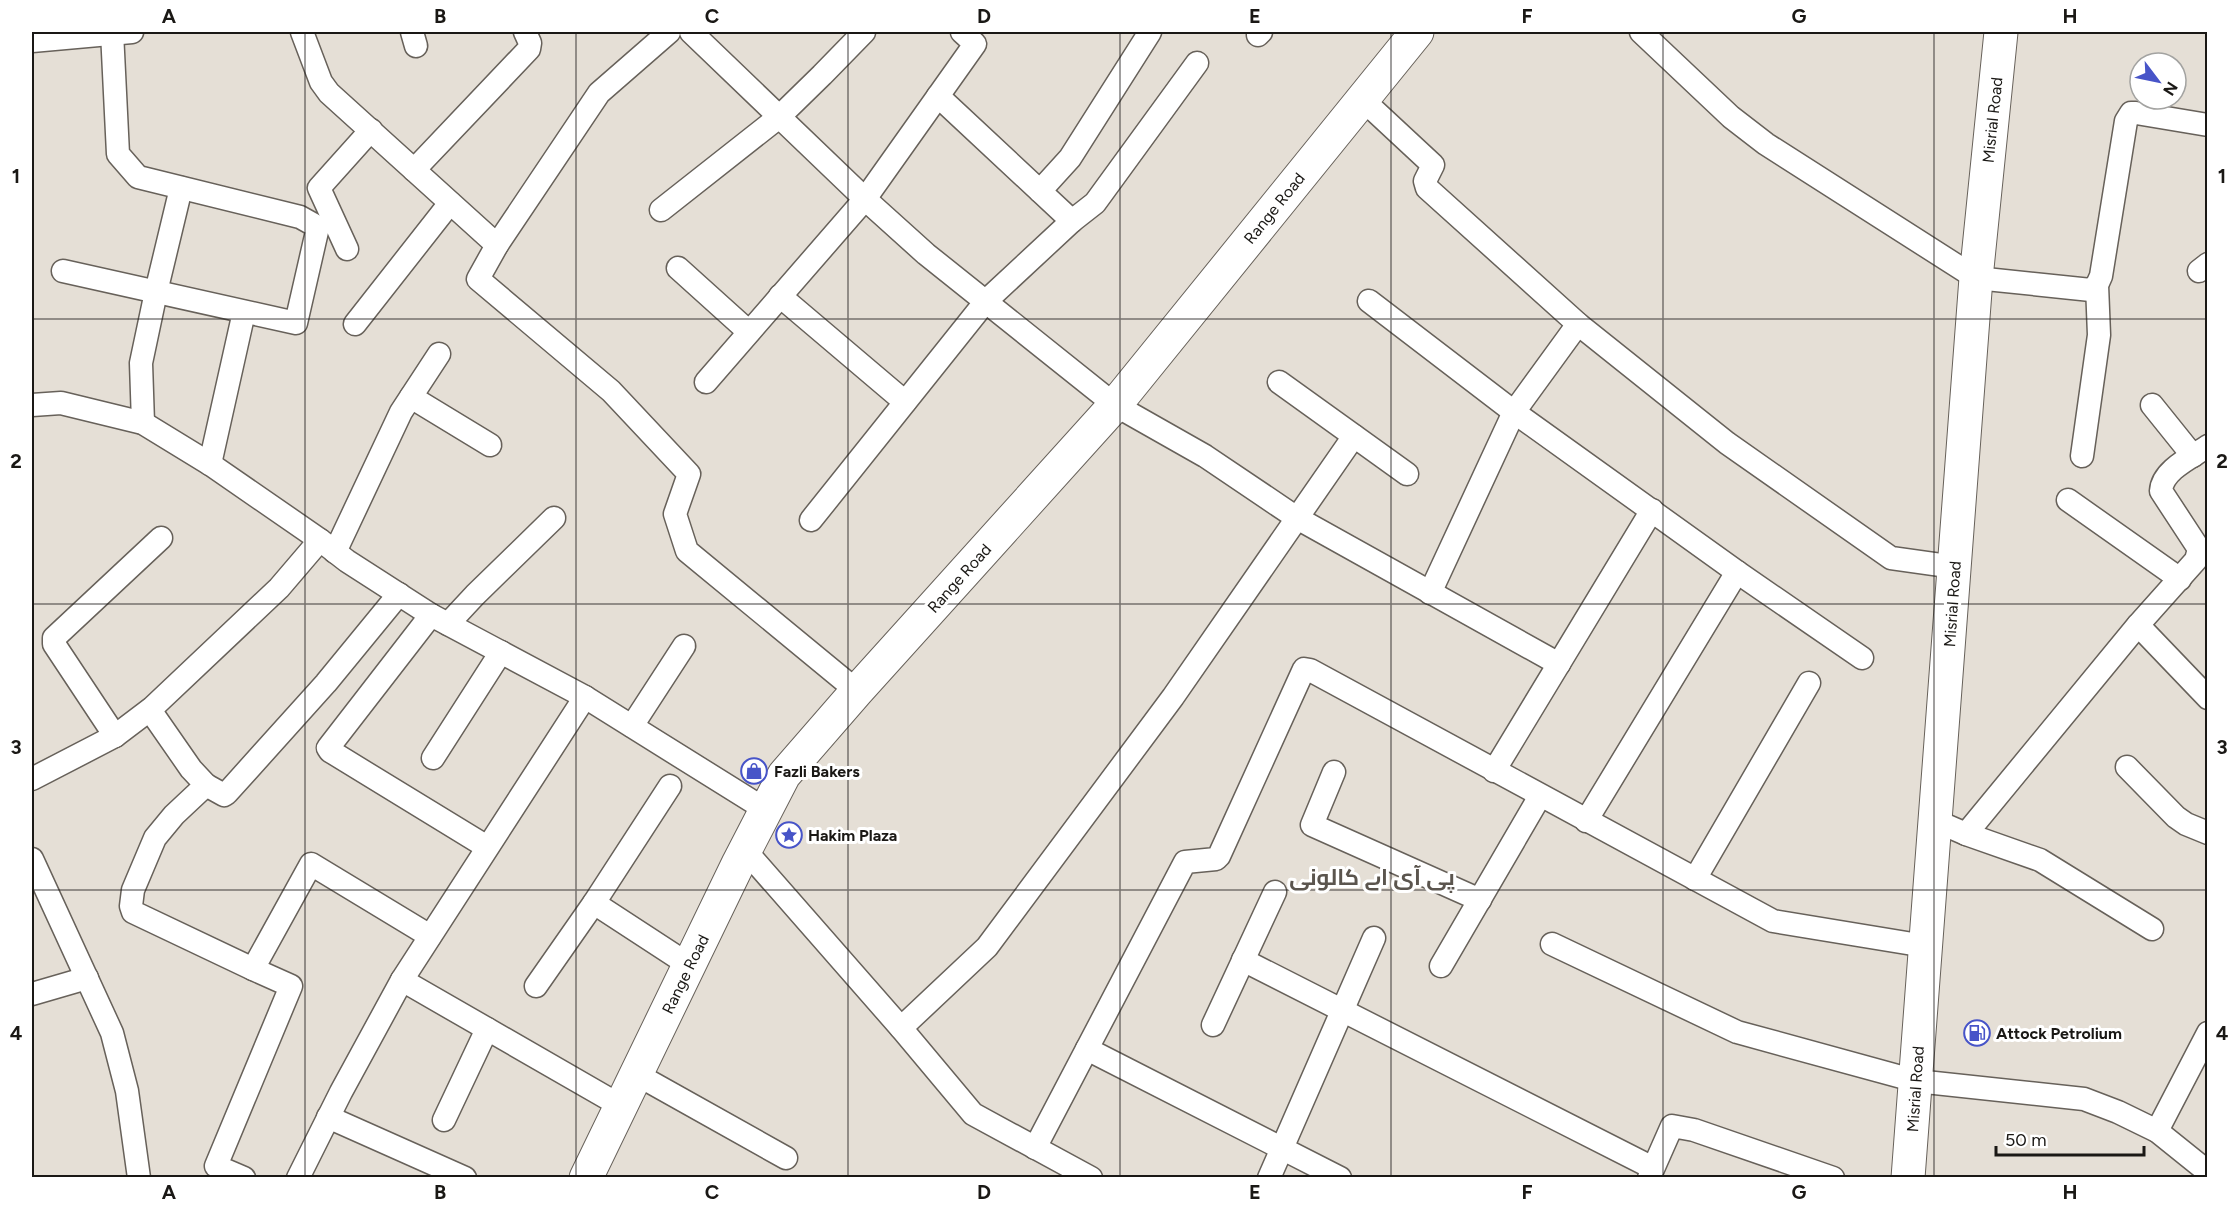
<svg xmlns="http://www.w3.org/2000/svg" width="2239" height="1209" viewBox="0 0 2239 1209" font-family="Figtree,Cairo,sans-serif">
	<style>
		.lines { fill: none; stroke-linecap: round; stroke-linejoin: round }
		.street-casing { stroke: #67615a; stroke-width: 25 }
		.secondary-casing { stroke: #67615a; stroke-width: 35 }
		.street { stroke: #fff; stroke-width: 22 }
		.secondary { stroke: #fff; stroke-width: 33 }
		.grid { fill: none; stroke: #1a1815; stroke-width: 1.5; stroke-opacity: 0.55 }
		.labels { text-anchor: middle; stroke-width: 6; stroke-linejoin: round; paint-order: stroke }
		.street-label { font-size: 16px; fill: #1a1815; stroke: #fff }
		.poi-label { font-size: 16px; font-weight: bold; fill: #1a1815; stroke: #fff; text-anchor: start }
		.district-label { font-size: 22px; font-weight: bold; fill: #5b554e; stroke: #fff }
		.neatline { fill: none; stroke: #1a1815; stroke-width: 2 }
		.grid-label { font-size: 20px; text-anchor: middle; font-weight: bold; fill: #1a1815 }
	</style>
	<rect width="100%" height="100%" fill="#e5dfd6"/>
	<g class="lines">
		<g class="street-casing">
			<g id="street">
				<polyline points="302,32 321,82 329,93 497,245"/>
				<polyline points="412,32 416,46"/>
				<polyline points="669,32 599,93 497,245 478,279 611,391 689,474 675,514 687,551 857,691"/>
				<polyline points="691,32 865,199 926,254 1115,405 1205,456 1297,518 1559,664"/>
				<polyline points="1641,32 1731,117 1766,144 1976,278 2091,290 2097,285"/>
				<polyline points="1258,35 1261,32"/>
				<polyline points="32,41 132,32"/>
				<polyline points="938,96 1072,221"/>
				<polyline points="1362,99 1433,165 1425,181 1427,188 1578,324 1727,443 1891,558 1955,567"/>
				<polyline points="414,170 529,49 530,43 525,32"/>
				<polyline points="1040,191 1070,158 1150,32"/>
				<polyline points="661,210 779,117 822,75 864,32"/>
				<polyline points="347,249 319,188 371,130"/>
				<polyline points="678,268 749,332"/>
				<polyline points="63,271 296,323 318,227 300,217 138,177 118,154 112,32"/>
				<polyline points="2199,271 2208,264"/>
				<polyline points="780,296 905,402"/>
				<polyline points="1369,301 1514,412 1737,572 1862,658"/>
				<polyline points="355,324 450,203"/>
				<polyline points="706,382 865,199 975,44 962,32"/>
				<polyline points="1279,382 1407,474"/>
				<polyline points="411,397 490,445"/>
				<polyline points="32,405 61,403 143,423 210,464 320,540 347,561 431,615 585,697 766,810"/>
				<polyline points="2152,405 2193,456"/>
				<polyline points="143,423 141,363 156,292 181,188"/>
				<polyline points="2082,456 2099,335 2097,285 2101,276 2126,121 2131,113 2136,113 2208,125"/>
				<polyline points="210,464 244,312"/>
				<polyline points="2068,500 2180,579"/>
				<polyline points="811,520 986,301 1072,221 1095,203 1197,63"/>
				<polyline points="335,552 401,412 439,354"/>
				<polyline points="1430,593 1514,412 1578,324"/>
				<polyline points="431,615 328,748 330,751 487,847"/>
				<polyline points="448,624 475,595 554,518"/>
				<path d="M2138 625 2196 560 2199 549 2161 491C2162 470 2192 457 2208 446"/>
				<polyline points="150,710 191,769 206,785 174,815 155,838 133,890 131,906 133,912 253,969"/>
				<polyline points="632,726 684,646"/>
				<polyline points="115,736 54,644 54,638 161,538"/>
				<polyline points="433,758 501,652"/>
				<polyline points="2127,767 2176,817 2186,824 2208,833"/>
				<polyline points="1494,771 1652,510"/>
				<polyline points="1334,772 1312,825 1480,900"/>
				<polyline points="32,779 115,736 152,708 279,588 320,540"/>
				<polyline points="206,785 224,795 227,793 326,683 399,594"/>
				<polyline points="1586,821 1737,572"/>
				<polyline points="1936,821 1966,834 2138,625 2208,698"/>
				<polyline points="1966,834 2040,860 2152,929"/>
				<polyline points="745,850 901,1028 973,1114 1091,1178"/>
				<polyline points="32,859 112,1033 127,1091 139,1178"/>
				<polyline points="1695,879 1809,683"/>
				<polyline points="594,903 689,965"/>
				<polyline points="1552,944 1737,1032 1916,1081 2084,1099 2118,1112 2157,1131 2208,1172"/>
				<polyline points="1243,960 1653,1168"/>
				<polyline points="1441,966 1540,796"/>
				<polyline points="402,980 621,1106"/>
				<polyline points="536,986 594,903 670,786"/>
				<polyline points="32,994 87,978"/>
				<polyline points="1213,1025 1275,892"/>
				<polyline points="901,1028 987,947 1173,697 1354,436"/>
				<polyline points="1087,1049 1340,1178"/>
				<polyline points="636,1074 786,1158"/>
				<polyline points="328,1117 465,1178"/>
				<polyline points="444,1120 487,1029"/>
				<polyline points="2157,1131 2208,1033"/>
				<polyline points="1035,1148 1185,862 1216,859 1219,856 1304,669 1310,670 1773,921 1925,946"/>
				<polyline points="244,1178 216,1166 291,986 253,969 311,864 430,936"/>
				<polyline points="298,1178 341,1092 402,980 585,697"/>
				<polyline points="1269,1178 1374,938"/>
				<polyline points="1649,1178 1672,1126 1694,1130 1833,1178"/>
			</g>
		</g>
		<g class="secondary-casing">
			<g id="secondary">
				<polyline points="586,1178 739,862 784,775 857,691 1115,405 1417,32"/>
				<polyline points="1908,1178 1976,278 2001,32"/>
			</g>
		</g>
		<use href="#street" class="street"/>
		<use href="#secondary" class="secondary"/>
	</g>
	<path class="grid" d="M305 32V1178M576 32V1178M848 32V1178M1120 32V1178M1391 32V1178M1663 32V1178M1934 32V1178M32 319H2208M32 604H2208M32 890H2208"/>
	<defs>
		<g id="shop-ring" transform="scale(1.35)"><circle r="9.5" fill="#fff" stroke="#4754c8" stroke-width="1.5"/><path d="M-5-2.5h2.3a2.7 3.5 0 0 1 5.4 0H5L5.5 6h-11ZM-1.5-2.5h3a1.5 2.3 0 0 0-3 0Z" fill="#4754c8"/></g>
		<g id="sight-ring" transform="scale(1.35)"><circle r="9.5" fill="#fff" stroke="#4754c8" stroke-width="1.5"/><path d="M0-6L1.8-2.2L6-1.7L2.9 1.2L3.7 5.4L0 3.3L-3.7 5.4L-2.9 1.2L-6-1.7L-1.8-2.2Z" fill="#4754c8"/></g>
		<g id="fuel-ring" transform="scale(1.35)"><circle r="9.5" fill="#fff" stroke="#4754c8" stroke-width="1.5"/><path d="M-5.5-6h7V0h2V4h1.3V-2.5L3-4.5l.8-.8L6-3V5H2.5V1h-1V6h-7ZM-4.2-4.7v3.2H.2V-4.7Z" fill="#4754c8"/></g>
	</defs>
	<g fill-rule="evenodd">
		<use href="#shop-ring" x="754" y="771"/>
		<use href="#sight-ring" x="789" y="835"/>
		<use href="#fuel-ring" x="1977" y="1033"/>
	</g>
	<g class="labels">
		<g class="street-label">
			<text transform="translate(1992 120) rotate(-84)" y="6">Misrial Road</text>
			<text transform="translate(1274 208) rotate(-51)" y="6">Range Road</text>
			<text transform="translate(959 578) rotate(-48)" y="6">Range Road</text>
			<text transform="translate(1952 604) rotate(-86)" y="6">Misrial Road</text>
			<text transform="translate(685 974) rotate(-64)" y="6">Range Road</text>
			<text transform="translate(1915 1089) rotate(-86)" y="6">Misrial Road</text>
		</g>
		<g class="poi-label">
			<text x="774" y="777">Fazli Bakers</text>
			<text x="808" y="841">Hakim Plaza</text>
			<text x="1996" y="1039">Attock Petrolium</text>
		</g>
		<g class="district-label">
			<text x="1372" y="885">پی آی اے کالونی</text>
		</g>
	</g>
	<rect width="2239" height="1209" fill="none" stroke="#ffffff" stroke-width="66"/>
	<g transform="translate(2158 81) rotate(122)"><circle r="28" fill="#ffffff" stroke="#a3a3a1" stroke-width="1.5"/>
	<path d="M0-4.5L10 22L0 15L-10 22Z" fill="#4754c8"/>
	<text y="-9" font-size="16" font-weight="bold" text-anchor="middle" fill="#1a1815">N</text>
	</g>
	<path d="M1996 1146v9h148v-9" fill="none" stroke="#1a1815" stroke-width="3"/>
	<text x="2005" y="1146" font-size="18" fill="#1a1815" stroke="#ffffff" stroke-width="4.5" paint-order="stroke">50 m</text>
	<rect x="33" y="33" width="2173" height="1143" class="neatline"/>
	<g class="grid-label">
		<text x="169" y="23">A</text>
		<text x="440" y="23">B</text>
		<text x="712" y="23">C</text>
		<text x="984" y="23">D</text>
		<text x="1255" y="23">E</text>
		<text x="1527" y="23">F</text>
		<text x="1799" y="23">G</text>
		<text x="2070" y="23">H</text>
		<text x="16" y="183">1</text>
		<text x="2222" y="183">1</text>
		<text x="16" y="468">2</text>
		<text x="2222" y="468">2</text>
		<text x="16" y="754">3</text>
		<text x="2222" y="754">3</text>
		<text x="16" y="1040">4</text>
		<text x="2222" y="1040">4</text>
		<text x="169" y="1199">A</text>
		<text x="440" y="1199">B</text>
		<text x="712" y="1199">C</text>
		<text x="984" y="1199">D</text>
		<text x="1255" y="1199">E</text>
		<text x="1527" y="1199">F</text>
		<text x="1799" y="1199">G</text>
		<text x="2070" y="1199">H</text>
	</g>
</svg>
